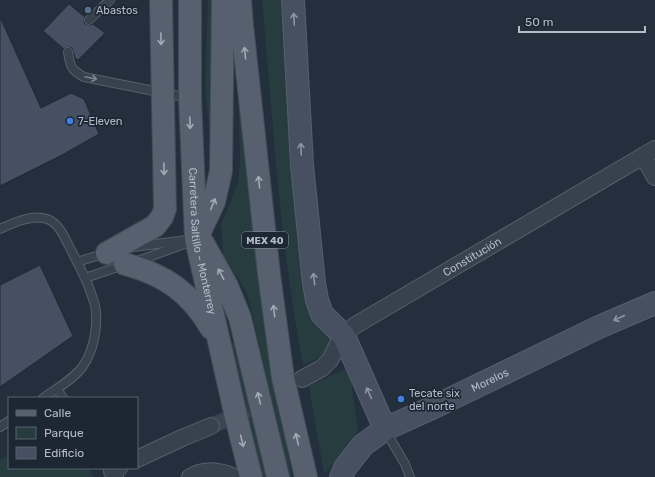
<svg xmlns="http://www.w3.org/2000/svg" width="655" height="477" viewBox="0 0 655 477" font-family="Rubik,sans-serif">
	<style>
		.green { fill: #263c3f }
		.building { fill: #455162; stroke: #1f2835 }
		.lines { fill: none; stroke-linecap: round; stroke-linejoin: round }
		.street-tunnel { stroke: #3a4453; stroke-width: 16; stroke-dasharray: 16 8; stroke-linecap: butt }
		.lane-casing { stroke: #565f6c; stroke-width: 10 }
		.street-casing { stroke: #565f6c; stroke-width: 18 }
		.secondary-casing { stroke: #565f6c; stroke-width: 24 }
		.primary-casing { stroke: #414a57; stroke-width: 24 }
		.lane { stroke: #38414e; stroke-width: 8 }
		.street { stroke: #38414e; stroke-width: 16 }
		.secondary { stroke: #465061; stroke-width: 22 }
		.primary { stroke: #56606e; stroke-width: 22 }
		.oneway { stroke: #8e96a5 }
		.oneway2 { stroke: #a1aab7 }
		.oneway3 { stroke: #7c8592 }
		.service-dot { fill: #5c6f8a; stroke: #1d2633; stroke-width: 1.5 }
		.shop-dot { fill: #3f7fe0; stroke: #1d2633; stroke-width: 1.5 }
		.labels { text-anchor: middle; stroke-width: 3.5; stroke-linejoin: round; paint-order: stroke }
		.shield { fill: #1d2633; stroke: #878f9c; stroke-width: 1 }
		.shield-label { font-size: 10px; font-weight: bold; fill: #b4bcc9 }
		.poi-label { font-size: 11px; fill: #b4bcc9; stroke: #1d2633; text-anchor: start }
		.street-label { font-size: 11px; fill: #b4bcc9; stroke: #1d2633 }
	</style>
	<rect width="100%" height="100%" fill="#242f3e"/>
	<g class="green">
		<polygon points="208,0 216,0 211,148 205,86"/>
		<path d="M262 0H285L308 295 313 321 333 334C326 353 324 358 303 364 280 244 273 122 262 0Z"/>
		<polygon points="238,70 252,219 275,377 292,477 289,477 267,383 254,320 246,292 237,276 224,263 221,225 238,183 240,160"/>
		<polygon points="228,339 237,346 270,477 260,477"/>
		<polygon points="345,369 351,381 358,429 346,450 324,474 309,386"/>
		<polygon points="9,455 9,468 88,468 94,477 0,477 0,460"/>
	</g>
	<g class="building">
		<polygon points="69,4 85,17 84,21 85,24 90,25 93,24 105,33 78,60 75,58 72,48 68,47 64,49 43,31"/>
		<polygon points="0,17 41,108 71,93 84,99 99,134 62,155 0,186"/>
		<polygon points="40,265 73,336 0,387 0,285"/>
	</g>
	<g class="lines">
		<path class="street-tunnel" d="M211 426C240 414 267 401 294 384"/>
		<g class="lane-casing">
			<g id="lane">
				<polyline points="89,20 110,0"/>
				<path d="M68 52C70 66 71 70 84 77L189 98"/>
				<path d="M0 229C13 223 32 214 47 219 60 223 66 241 72 252 80 267 88 282 93 299 100 318 95 349 83 366 74 379 56 389 43 398"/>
				<polyline points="133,247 195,239"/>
				<polyline points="77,262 106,253"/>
				<polyline points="135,262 184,244"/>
				<polyline points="85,278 124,265"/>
				<polyline points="57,389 63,398"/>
				<polyline points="0,427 9,421"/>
				<polyline points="385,430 405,464 410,477"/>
			</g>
		</g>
		<g class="street-casing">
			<g id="street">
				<polyline points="643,156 655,177"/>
				<path id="s1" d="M302 379 322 368 330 360 338 344 344 336 354 326 655 149"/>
				<polyline points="137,459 182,438 211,426"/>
				<polyline points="115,477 112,471 119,468"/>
				<path d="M190 477C204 469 219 470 234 477"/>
			</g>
		</g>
		<g class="secondary-casing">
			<g id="secondary">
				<polyline points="293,0 302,165 314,283 317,300 322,314 344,336 385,429"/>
				<path id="s2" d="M341 477 345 468 363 445 385 429 434 407 599 327 655 303"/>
			</g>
		</g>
		<g class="primary-casing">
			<g id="primary">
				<path id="s3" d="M190 0V98L196 239 237 421 251 477"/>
				<polyline points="240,0 242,25 269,274 283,378 306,477"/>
				<polyline points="197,238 214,202 221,171 223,0"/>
				<polyline points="203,243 227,286 240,318 278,477"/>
				<polyline points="107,253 155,226 162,217 165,209 161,0"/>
				<path d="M125 264C165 275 190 292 211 328"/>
			</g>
		</g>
		<use href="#lane" class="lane"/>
		<use href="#street" class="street"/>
		<use href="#secondary" class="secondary"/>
		<use href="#primary" class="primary"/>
	</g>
	<defs><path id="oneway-shaft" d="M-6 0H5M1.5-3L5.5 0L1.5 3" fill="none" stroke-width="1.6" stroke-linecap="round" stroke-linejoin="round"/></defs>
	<g class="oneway">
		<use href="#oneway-shaft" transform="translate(294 19) rotate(-93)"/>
		<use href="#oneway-shaft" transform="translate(301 149) rotate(-93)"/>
		<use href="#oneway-shaft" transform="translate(314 279) rotate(-97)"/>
		<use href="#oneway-shaft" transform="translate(619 318) rotate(155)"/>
		<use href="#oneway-shaft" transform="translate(369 393) rotate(-114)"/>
	</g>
	<g class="oneway2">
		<use href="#oneway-shaft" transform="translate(161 39) rotate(89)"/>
		<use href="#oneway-shaft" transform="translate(245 53) rotate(-96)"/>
		<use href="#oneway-shaft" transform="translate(190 123) rotate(88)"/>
		<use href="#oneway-shaft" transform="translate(164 169) rotate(89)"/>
		<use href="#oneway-shaft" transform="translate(259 182) rotate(-96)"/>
		<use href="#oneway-shaft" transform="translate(213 204) rotate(-68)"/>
		<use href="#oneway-shaft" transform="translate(221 274) rotate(-118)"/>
		<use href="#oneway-shaft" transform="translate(274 311) rotate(-97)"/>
		<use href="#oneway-shaft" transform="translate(259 398) rotate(-103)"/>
		<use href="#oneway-shaft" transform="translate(297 439) rotate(-103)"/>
		<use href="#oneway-shaft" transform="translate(242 441) rotate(76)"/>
	</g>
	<use class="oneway3" href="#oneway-shaft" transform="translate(91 78) rotate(12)"/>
	<circle class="service-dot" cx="88" cy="10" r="4"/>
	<g class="shop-dot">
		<circle cx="70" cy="121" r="4"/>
		<circle cx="401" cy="399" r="4"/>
	</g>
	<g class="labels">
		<rect class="shield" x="242" y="232" width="46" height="16" rx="3"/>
		<g class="shield-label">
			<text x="265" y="244">MEX 40</text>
		</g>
		<g class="poi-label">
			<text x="96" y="14">Abastos</text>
			<text x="78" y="125">7-Eleven</text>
			<text x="409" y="397">Tecate six<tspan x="409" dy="13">del norte</tspan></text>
		</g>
		<g class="street-label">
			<text dy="4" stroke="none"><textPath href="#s3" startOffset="242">Carretera Saltillo - Monterrey</textPath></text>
			<text dy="4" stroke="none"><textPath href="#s1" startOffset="213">Constitución</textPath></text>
			<text dy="4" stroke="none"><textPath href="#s2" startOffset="182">Morelos</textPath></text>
		</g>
	</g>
	<rect x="8" y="397" width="130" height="72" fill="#1d2633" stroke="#59626f"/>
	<rect x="16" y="410" width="20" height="6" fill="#56606e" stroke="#59626f"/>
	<text x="44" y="417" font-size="12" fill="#b4bcc9">Calle</text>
	<rect x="16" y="427" width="20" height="12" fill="#263c3f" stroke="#59626f"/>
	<text x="44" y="437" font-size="12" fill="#b4bcc9">Parque</text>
	<rect x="16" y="447" width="20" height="12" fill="#455162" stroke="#59626f"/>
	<text x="44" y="457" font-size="12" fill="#b4bcc9">Edificio</text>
	<path d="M519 26v6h126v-6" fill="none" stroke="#b4bcc9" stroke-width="2"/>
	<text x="525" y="26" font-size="12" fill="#b4bcc9" stroke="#1d2633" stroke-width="3" paint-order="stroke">50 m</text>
</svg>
